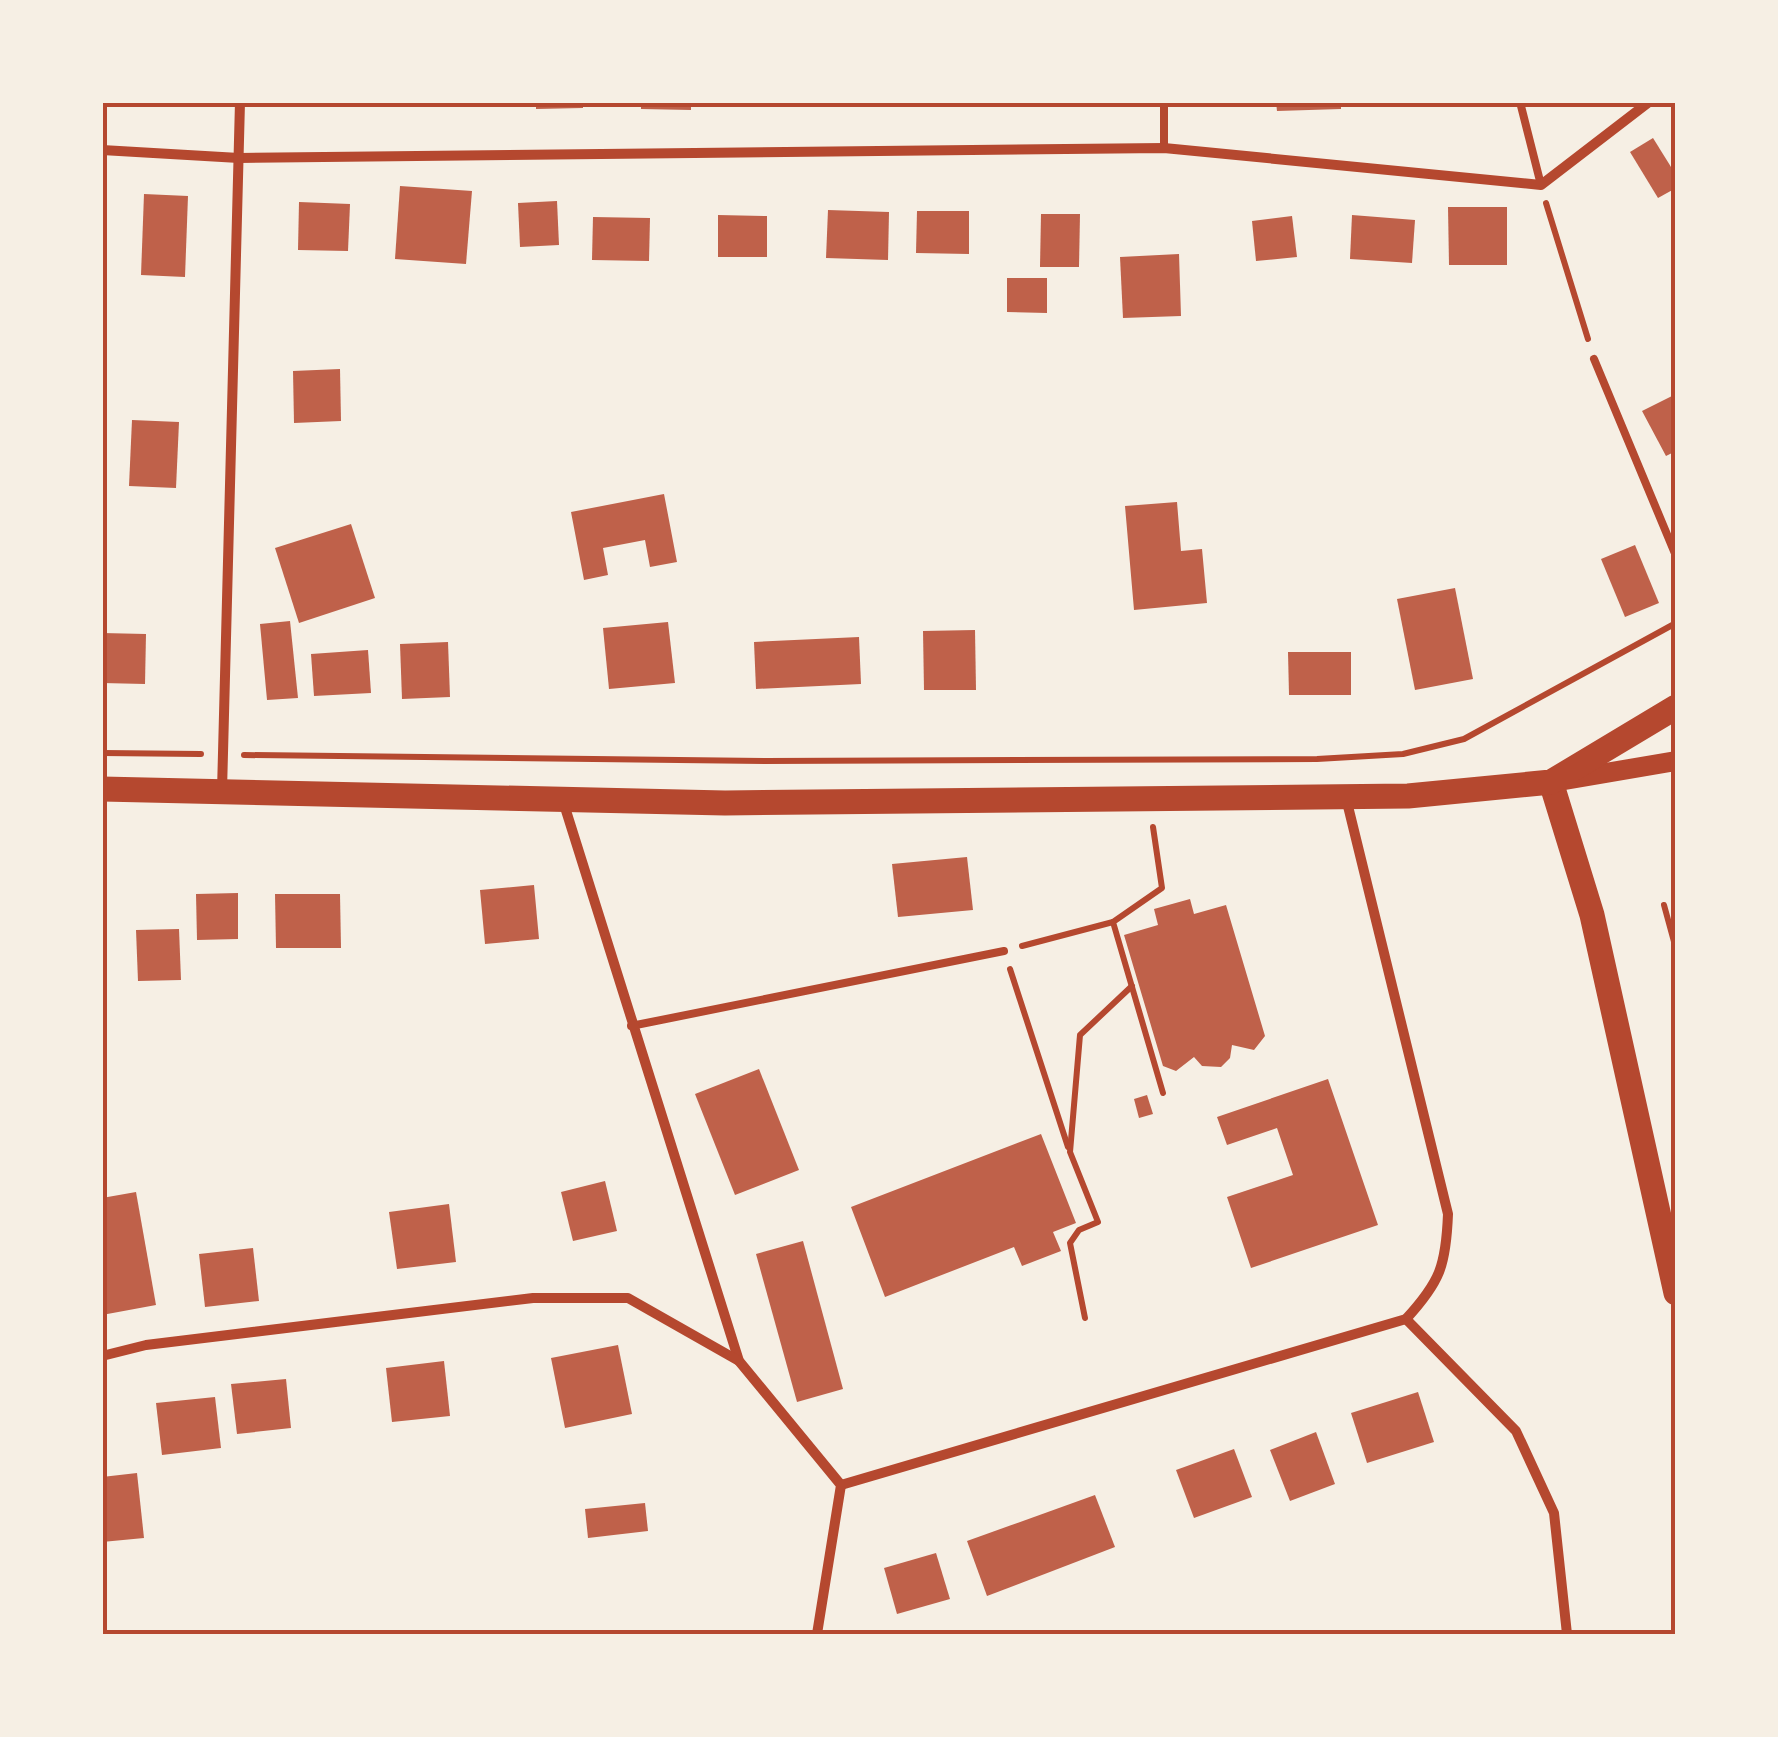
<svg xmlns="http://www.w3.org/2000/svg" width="1778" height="1737" viewBox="0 0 1778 1737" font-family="'Sofia Sans Condensed',sans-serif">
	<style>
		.building { fill: #bf614a }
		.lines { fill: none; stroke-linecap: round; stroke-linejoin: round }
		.path { stroke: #b5482f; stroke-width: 6 }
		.service { stroke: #b5482f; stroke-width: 8 }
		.minor { stroke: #b5482f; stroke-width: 10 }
		.secondary { stroke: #b5482f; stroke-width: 20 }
		.primary { stroke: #b5482f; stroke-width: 25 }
		.neatline { fill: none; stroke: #b5482f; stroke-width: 4 }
	</style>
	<rect width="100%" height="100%" fill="#f6efe4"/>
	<g class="building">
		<polygon points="536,102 583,102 583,108 536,109"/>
		<polygon points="641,102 691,102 691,110 641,109"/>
		<polygon points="1276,102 1341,102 1341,109 1277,111"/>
		<polygon points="1653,138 1676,175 1676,188 1658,198 1630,152"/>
		<polygon points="400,186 472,191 466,264 395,259"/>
		<polygon points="144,194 188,196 185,277 141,275"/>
		<polygon points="557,201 559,245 520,247 518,203"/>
		<polygon points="299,202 350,204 348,251 298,250"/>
		<polygon points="1448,207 1507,207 1507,265 1449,265"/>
		<polygon points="828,210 889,212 888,260 826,258"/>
		<polygon points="917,211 969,211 969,254 916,253"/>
		<polygon points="1041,214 1080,214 1079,267 1040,267"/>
		<polygon points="718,215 767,216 767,257 718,257"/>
		<polygon points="1352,215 1415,220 1412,263 1350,259"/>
		<polygon points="1292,216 1297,257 1256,261 1252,221"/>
		<polygon points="593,217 650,218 649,261 592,260"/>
		<polygon points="1179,254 1181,316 1123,318 1120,257"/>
		<polygon points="1007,278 1047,278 1047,313 1007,312"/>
		<polygon points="340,369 341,421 294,423 293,371"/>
		<polygon points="1676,394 1676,451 1666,456 1642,411"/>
		<polygon points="132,420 179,422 176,488 129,486"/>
		<polygon points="664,494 677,562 650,567 645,540 603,548 608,575 584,580 571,512"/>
		<polygon points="1177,502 1181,551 1202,549 1207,603 1134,610 1125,506"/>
		<polygon points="351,524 375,598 299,623 275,548"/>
		<polygon points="1635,545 1659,603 1625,617 1601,559"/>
		<polygon points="1455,588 1473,679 1415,690 1397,599"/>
		<polygon points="290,621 298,698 267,700 260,624"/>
		<polygon points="668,622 675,683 609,689 603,628"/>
		<polygon points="975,630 976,690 924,690 923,631"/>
		<polygon points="102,633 146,634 145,684 102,683"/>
		<polygon points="859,637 861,684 756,689 754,642"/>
		<polygon points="448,642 450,697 402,699 400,644"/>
		<polygon points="368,650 371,693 314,696 311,654"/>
		<polygon points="1288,652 1351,652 1351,695 1289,695"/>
		<polygon points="967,857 973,910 898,917 892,864"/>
		<polygon points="534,885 539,939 485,944 480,890"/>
		<polygon points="238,893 238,939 197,940 196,894"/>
		<polygon points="275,894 340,894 341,948 276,948"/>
		<polygon points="1190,899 1194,914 1226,905 1265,1036 1254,1050 1232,1045 1230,1058 1221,1067 1202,1066 1194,1057 1176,1071 1163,1066 1124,935 1158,925 1154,909"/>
		<polygon points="179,929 181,980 138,981 136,930"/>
		<polygon points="759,1069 799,1170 735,1195 695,1094"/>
		<polygon points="1328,1079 1378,1225 1251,1268 1227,1197 1293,1175 1277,1128 1227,1145 1217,1117"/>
		<polygon points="1147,1095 1153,1114 1139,1118 1134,1099"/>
		<polygon points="1041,1134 1076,1223 1053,1232 1061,1251 1022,1266 1014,1247 885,1297 851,1207"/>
		<polygon points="605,1181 617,1231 573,1241 561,1192"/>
		<polygon points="136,1192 156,1305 102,1315 102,1198"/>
		<polygon points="449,1204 456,1262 397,1269 389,1212"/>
		<polygon points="803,1241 843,1389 797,1402 756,1254"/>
		<polygon points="253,1248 259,1301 205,1307 199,1254"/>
		<polygon points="618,1345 632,1414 565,1428 551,1358"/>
		<polygon points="444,1361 450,1416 392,1422 386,1368"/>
		<polygon points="286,1379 291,1428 237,1434 231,1384"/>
		<polygon points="1418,1392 1434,1442 1367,1463 1351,1413"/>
		<polygon points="215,1397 221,1448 162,1455 156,1403"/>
		<polygon points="1316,1432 1335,1484 1290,1501 1270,1450"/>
		<polygon points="1234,1449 1252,1497 1194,1518 1176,1470"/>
		<polygon points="137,1473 144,1538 102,1542 102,1477"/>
		<polygon points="1095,1495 1115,1547 987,1596 967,1541"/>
		<polygon points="645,1503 648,1531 588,1538 585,1509"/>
		<polygon points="936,1553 950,1599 897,1614 884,1568"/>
	</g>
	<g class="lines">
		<g class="path">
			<polyline points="1546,203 1588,339"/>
			<polyline points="102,753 201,754"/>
			<polyline points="244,755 765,761 1317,759 1403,754 1464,739 1676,623"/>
			<polyline points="1153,827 1162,888 1113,922 1163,1093"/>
			<polyline points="1664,905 1676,949"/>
			<polyline points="1022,946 1113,922"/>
			<polyline points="1010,969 1068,1147"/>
			<polyline points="1085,1318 1070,1243 1079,1230 1098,1222 1070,1152 1080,1035 1132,986"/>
		</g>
		<g class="service">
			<polyline points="1520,102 1541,185"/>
			<polyline points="1164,148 1164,102"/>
			<polyline points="1594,359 1676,556"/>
			<polyline points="631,1026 1004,951"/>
		</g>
		<g class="minor">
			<polyline points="102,150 239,158 1164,148 1541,185 1649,102"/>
			<polyline points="222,791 240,102"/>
			<polyline points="563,801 739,1361 841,1485 817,1634"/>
			<polyline points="1406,1319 1516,1431 1554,1513 1567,1634"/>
			<polyline points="102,1356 146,1345 533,1298 628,1298 739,1361"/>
			<path d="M841 1485 1406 1319C1440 1282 1446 1266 1448 1214L1346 798"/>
		</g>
		<polyline class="secondary" points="1559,781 1676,761"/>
		<g class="primary">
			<polyline points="1551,782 1592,915 1676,1293"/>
			<polyline points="102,789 725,803 1408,796 1551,782 1676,707"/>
		</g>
	</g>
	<rect width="1778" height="1737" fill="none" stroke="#f6efe4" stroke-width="210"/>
	<rect x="105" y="105" width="1568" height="1527" class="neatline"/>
</svg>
